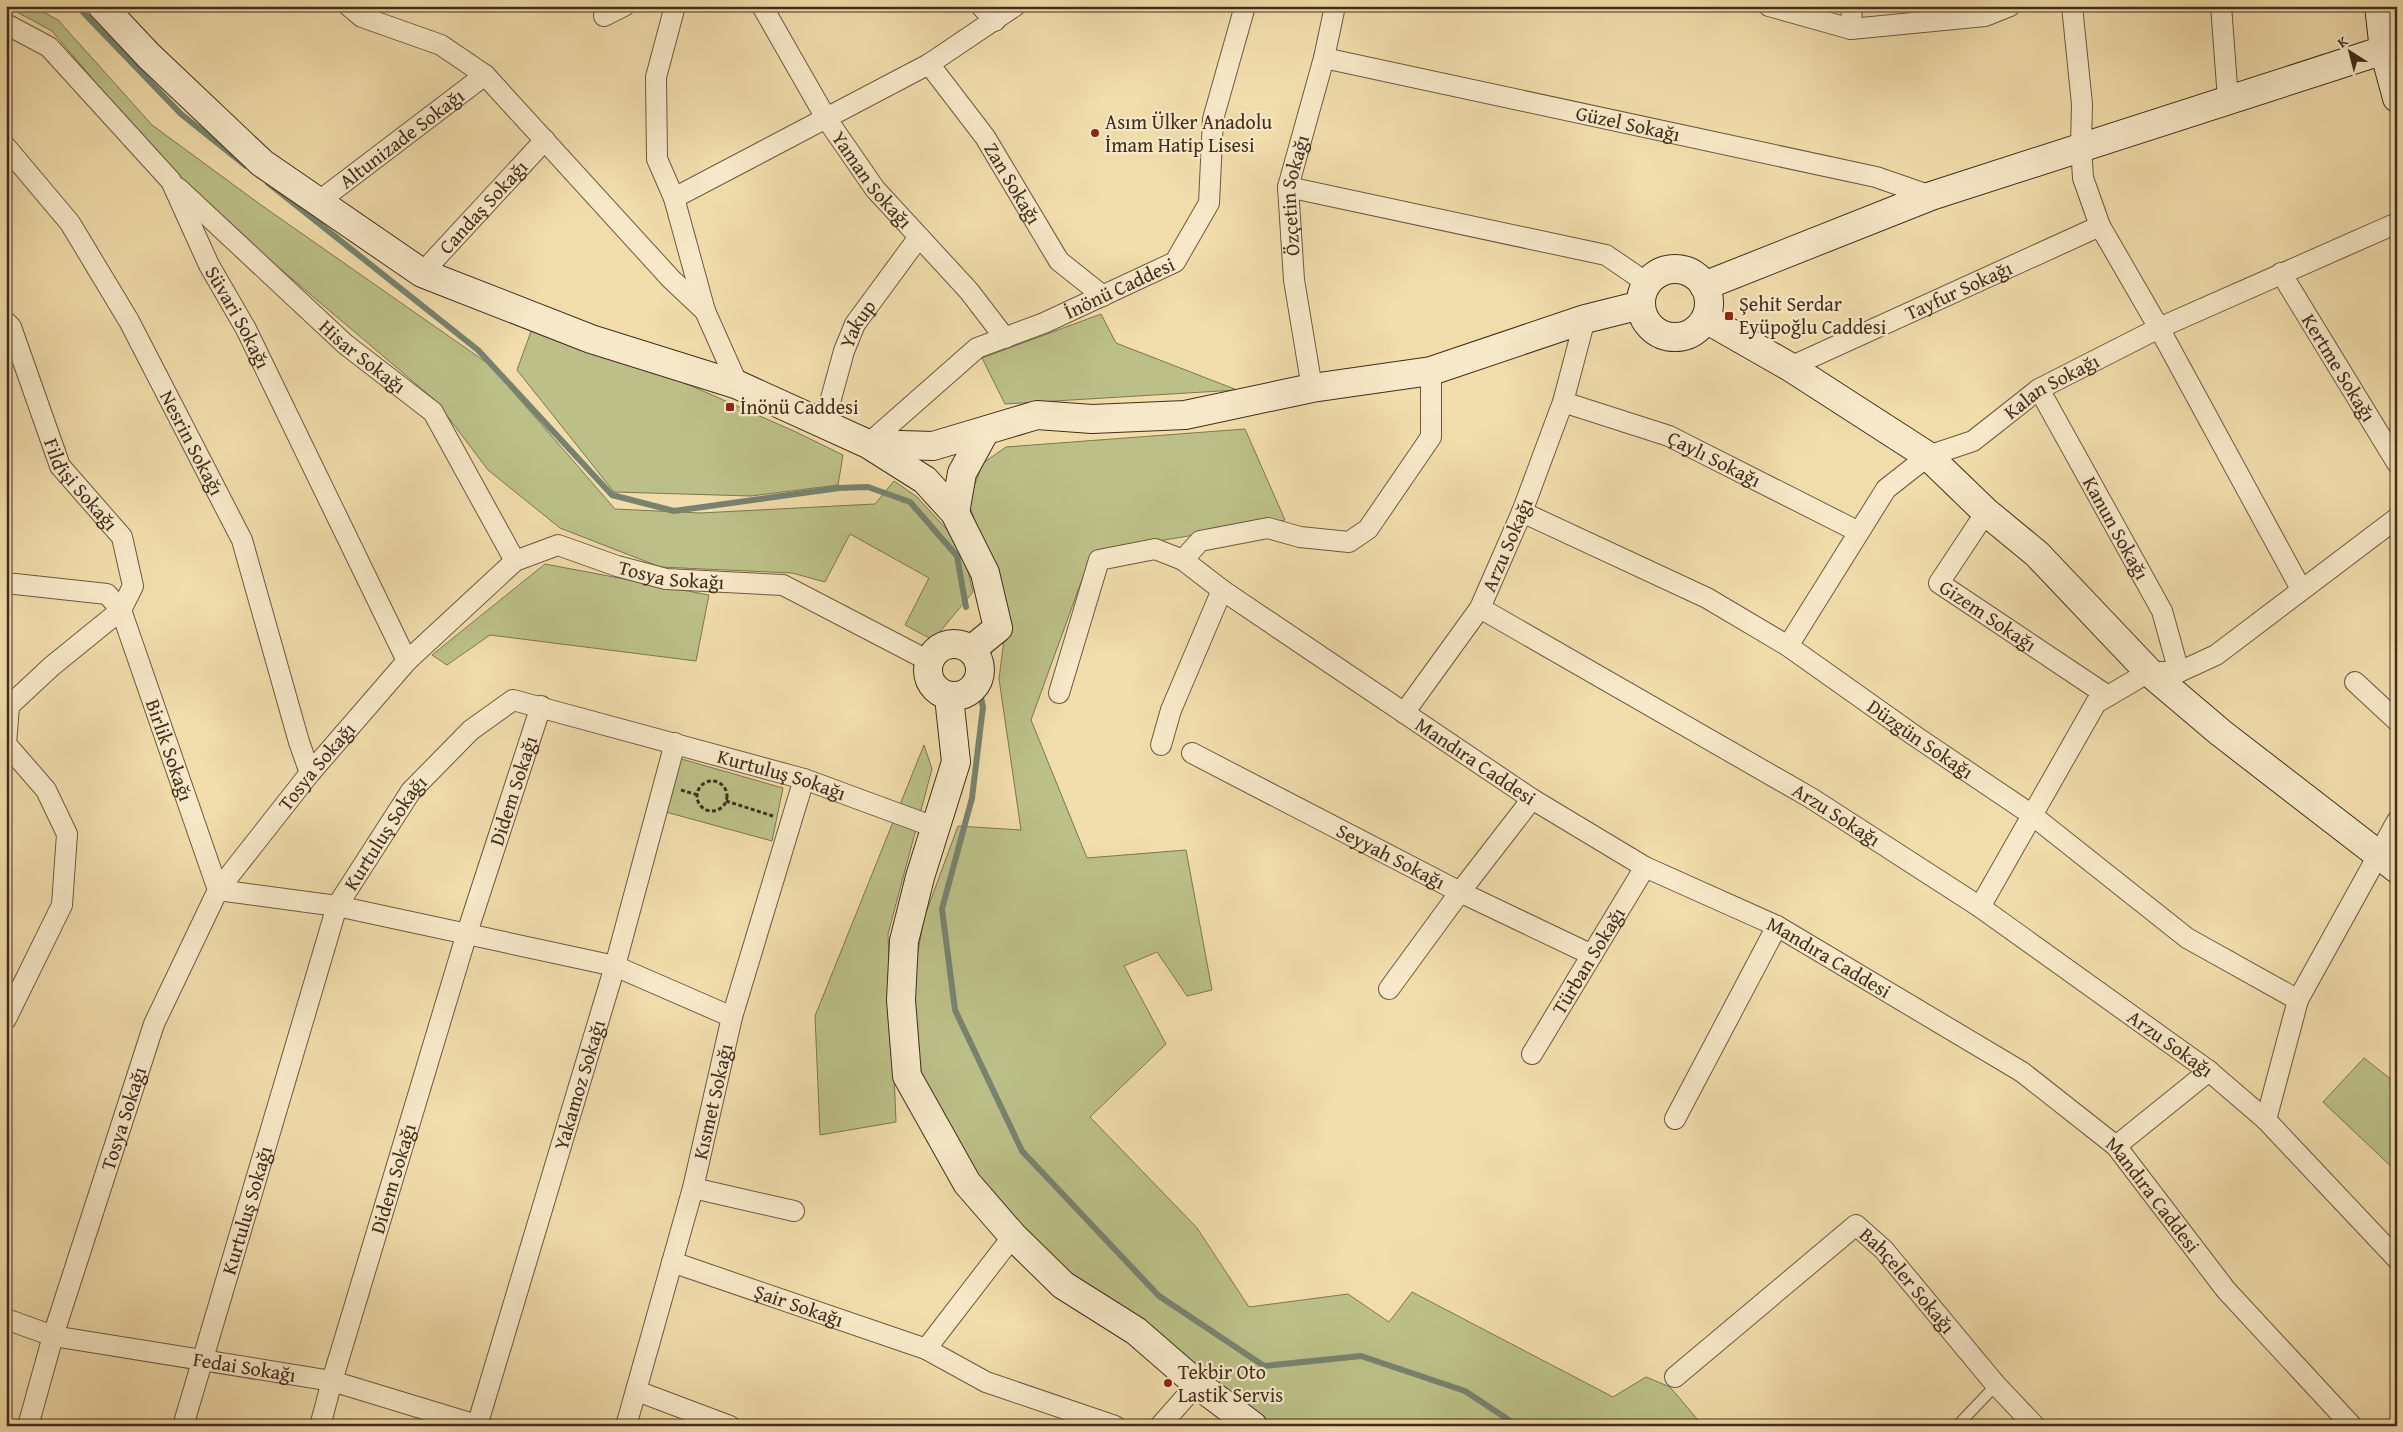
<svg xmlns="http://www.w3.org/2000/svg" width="2403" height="1432" viewBox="0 0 2403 1432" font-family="'Gentium Book Plus',serif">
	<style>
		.green { fill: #bcc088; stroke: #7f7652 }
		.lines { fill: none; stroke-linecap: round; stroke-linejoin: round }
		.stream { stroke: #77836f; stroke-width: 6 }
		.lane-casing { stroke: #6e5940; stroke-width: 12 }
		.street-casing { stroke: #6e5940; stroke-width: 22 }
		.secondary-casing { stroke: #422d1c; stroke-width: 30 }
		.path { stroke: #422d1c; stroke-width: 3; stroke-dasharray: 4 2.5; stroke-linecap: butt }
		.lane { stroke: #f6e8c8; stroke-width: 10 }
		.street { stroke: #f6e8c8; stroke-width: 20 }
		.secondary { stroke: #f6e8c8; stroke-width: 28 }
		.poi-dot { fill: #8f2418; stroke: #f6e8c8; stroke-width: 2 }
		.labels { text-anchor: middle; stroke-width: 4.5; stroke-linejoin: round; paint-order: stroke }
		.poi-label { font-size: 20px; fill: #422d1c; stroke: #f6e8c8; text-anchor: start }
		.street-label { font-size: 20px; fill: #422d1c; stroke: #f6e8c8 }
	</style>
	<rect width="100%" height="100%" fill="#f1dcab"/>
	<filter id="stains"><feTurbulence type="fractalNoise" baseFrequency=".004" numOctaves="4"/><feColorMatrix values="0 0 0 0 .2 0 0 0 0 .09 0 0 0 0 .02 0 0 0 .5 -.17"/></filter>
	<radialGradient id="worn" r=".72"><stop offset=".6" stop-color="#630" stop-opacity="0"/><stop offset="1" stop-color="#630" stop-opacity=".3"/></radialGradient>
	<g class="green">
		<polygon points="6,6 32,6 58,20 152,125 261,205 490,365 615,509 700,513 875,504 894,481 917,497 962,546 973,592 933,640 905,625 929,578 850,534 825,582 792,573 660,567 560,528 488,470 436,401 185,188 52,31"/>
		<polygon points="1101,314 1116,343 1237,390 1005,404 982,358"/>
		<polygon points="533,326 628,358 796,432 843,455 838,485 751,496 614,492 517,370"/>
		<polygon points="1245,429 1285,520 1092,552 1031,720 1087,858 1186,850 1212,990 1187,996 1157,952 1124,966 1166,1044 1090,1117 1197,1228 1249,1307 1348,1294 1389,1322 1412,1292 1613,1397 1646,1377 1670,1387 1703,1426 1269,1426 1265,1420 1066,1279 977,1174 916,1075 913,979 924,918 958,826 1021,830 999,679 1008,608 968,502 983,463 1006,447"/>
		<polygon points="545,564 709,595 696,661 490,635 447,665 432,655"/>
		<polygon points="924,745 932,769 888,934 896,1122 820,1135 815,1016"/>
		<polygon points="678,758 783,788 772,841 662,811"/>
		<polygon points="2364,1058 2397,1084 2397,1172 2323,1102"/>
	</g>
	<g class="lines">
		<g class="stream">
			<polyline points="77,6 181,114 246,166"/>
			<polyline points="268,183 478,350 612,495 674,511 839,488 868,487 910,502 957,556 966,607"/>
			<polyline points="981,698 983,707 972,798 942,909 955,1010 1022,1151 1159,1296 1264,1366 1361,1356 1465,1391 1518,1426"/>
		</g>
		<g class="lane-casing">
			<polyline id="lane" points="1957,1426 1996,1385"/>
		</g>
		<g class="street-casing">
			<g id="street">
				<polyline points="349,6 362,17 441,45 485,75 671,279 705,311 738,385"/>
				<polyline points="675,6 656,77 657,159 674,198 705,311"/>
				<path id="s1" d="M762 6 826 118 875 189 969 291 1005 338"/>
				<polyline points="981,6 995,21"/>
				<polyline points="1769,6 1851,29 1985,16 2010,6"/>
				<polyline points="2072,6 2082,104 2081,146 2083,178 2100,226 2159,328 2301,589"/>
				<polyline points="2221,6 2228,99"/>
				<polyline points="604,16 624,6"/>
				<path id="s2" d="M6 24 49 47 171 181 209 265 246 329 407 661"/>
				<polyline points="1851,29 1852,6"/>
				<path id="s3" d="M1324 58 1876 177 1931 196"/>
				<path id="s4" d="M929 64 985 137 1059 261 1103 296"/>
				<path id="s5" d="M6 147 70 223 129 321 242 540 299 742 310 773"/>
				<polyline points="1288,187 1606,255 1647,283"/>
				<path id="s6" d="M178 188 345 344 433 412 515 561"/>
				<polyline points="674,198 929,64 1015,6"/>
				<path id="s7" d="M318 202 485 75"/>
				<path id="s8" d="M422 273 545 140"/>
				<path id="s9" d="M2281 273 2397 463"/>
				<path id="s10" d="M1585 319 1563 402 1522 512 1480 608 1811 798 1980 907 2209 1071 2266 1120 2397 1259"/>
				<path id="s11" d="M6 322 11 327 60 466 122 537 133 586 121 610 52 666 9 706 6 744"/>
				<path id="s12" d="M1790 367 2100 226"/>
				<path id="s13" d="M1312 388 1294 280 1288 187 1324 58 1335 6"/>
				<path id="s14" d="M2039 389 2162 611 2179 672"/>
				<path id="s15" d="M1563 402 1669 436 1859 532"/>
				<path id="s16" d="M824 424 844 351 855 324 919 237"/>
				<path id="s17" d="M868 444 977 348 1044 323 1175 262 1209 203 1213 119 1245 6"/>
				<path id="s18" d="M1522 512 1707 598 1788 646 1915 736 2032 815 2187 938 2298 1000"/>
				<path id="s19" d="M1986 512 1939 583 2108 696"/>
				<path id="s20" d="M6 583 107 594 121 610 218 890 337 906 615 966 732 1017"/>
				<path id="s21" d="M1222 590 1532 799 1645 867 1777 926 2022 1072 2116 1146 2226 1290 2352 1426"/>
				<path id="s22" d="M1788 646 1886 489 1928 456 1973 441 2039 389 2159 328 2397 223"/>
				<polyline points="2355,682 2397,721"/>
				<polyline points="1059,693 1099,560 1155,549 1183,560 1200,541 1268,528 1300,537 1349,542 1368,529 1431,437 1431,371"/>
				<polyline points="1404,713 1480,608"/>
				<polyline points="6,744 46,790 67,834 62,905 6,1019"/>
				<polyline points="1161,745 1171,710 1222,590 1183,560"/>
				<path id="s23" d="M1192 753 1460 892 1592 955"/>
				<polyline points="1980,907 2096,703 2149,672 2179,672 2216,655 2397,518"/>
				<polyline points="1389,989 1460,892 1532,799"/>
				<path id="s24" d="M1532 1054 1645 867"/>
				<polyline points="1675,1119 1777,926"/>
				<polyline points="2266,1120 2298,1000 2397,821"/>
				<polyline points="2116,1146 2209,1071"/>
				<polyline points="693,1188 794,1211"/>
				<path id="s25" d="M672 1262 926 1349 986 1382 1115 1426"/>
				<path id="s26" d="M6 1319 53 1336 332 1381 480 1426"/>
				<polyline points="926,1349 1013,1236"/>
				<path id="s27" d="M1675 1377 1856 1225 1884 1250 1996 1385 2035 1426"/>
				<polyline points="637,1391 730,1426"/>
				<path id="s28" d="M28 1426 53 1336 154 1024 218 890 310 773 407 661 515 561 558 545 617 566 666 579 783 585 929 661"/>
				<path id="s29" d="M183 1426 337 906 411 791 471 730 513 700 804 779 937 828"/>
				<path id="s30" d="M320 1426 332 1381 467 933 541 706"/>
				<path id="s31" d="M477 1426 615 966 675 743"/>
				<path id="s32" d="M626 1426 693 1188 732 1017 804 779"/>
				<polyline points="1160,1426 1197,1384"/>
			</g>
		</g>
		<g class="secondary-casing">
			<g id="secondary">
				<polyline points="102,6 149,56 262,163 422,273 591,339 738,385 868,444 925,480 955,513 985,573 998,628 971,650"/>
				<polyline points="2379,6 2384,50 2397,98"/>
				<circle cx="1675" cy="303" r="34"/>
				<polyline points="1704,286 1931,196 2384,50 2397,48"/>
				<polyline points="1706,319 1790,367 1928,456 1986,512 2037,554 2149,672 2221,733 2397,869"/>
				<polyline points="869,444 933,446 1037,415 1092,419 1185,415 1312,388 1431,371 1585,319 1641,305"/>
				<polyline points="955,513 962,473 984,433"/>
				<circle cx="954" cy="670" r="26"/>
				<polyline points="949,697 956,762 920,877 904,941 901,1000 907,1076 967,1183 1013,1236 1063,1285 1136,1331 1197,1384 1253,1426"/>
			</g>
		</g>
		<g class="path">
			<circle cx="712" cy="796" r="15"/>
			<polyline points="681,790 698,795"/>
			<polyline points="726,801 773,816"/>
		</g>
		<use href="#lane" class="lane"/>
		<use href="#street" class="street"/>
		<use href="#secondary" class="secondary"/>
	</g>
	<g class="poi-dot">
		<circle cx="1095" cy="133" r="5"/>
		<rect x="1724" y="311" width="10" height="10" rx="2.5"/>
		<rect x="725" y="402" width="10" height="10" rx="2.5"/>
		<circle cx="1168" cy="1383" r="5"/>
	</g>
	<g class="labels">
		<g class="poi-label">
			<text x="1105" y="129">Asım Ülker Anadolu<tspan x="1105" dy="23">İmam Hatip Lisesi</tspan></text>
			<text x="1739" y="311">Şehit Serdar<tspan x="1739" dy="23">Eyüpoğlu Caddesi</tspan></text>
			<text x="740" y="414">İnönü Caddesi</text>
			<text x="1178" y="1379">Tekbir Oto<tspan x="1178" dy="23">Lastik Servis</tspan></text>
		</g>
		<g class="street-label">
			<text dy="7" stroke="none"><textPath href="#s3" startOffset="311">Güzel Sokağı</textPath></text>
			<text dy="7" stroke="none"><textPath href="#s7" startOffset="105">Altunizade Sokağı</textPath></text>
			<text dy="7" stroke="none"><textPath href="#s1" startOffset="206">Yaman Sokağı</textPath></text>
			<text dy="7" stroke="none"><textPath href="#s4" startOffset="146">Zan Sokağı</textPath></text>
			<text dy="7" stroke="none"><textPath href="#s13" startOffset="195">Özçetin Sokağı</textPath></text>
			<text dy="7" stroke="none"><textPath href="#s8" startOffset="90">Candaş Sokağı</textPath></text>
			<text dy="7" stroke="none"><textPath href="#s17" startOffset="300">İnönü Caddesi</textPath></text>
			<text dy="7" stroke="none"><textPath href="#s12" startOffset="185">Tayfur Sokağı</textPath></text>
			<text dy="7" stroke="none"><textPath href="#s2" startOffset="382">Süvari Sokağı</textPath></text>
			<text dy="7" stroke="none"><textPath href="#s16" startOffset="106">Yakup</textPath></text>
			<text dy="7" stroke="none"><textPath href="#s6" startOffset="250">Hisar Sokağı</textPath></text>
			<text dy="7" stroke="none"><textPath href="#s9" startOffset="111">Kertme Sokağı</textPath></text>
			<text dy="7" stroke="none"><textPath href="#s22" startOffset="382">Kalan Sokağı</textPath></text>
			<text dy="7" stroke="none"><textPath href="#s5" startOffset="351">Nesrin Sokağı</textPath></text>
			<text dy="7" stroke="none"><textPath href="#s15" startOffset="162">Çaylı Sokağı</textPath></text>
			<text dy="7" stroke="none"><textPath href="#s11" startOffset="181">Fildişi Sokağı</textPath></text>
			<text dy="7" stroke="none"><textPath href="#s14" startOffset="159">Kanun Sokağı</textPath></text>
			<text transform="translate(1507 545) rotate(-67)" y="7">Arzu Sokağı</text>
			<text dy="7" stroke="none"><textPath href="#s28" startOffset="1178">Tosya Sokağı</textPath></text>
			<text dy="7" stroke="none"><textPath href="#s19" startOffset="144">Gizem Sokağı</textPath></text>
			<text dy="7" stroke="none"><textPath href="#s18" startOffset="460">Düzgün Sokağı</textPath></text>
			<text dy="7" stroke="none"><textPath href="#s20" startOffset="271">Birlik Sokağı</textPath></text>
			<text dy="7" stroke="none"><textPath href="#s21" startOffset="306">Mandıra Caddesi</textPath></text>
			<text dy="7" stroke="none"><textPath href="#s28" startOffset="728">Tosya Sokağı</textPath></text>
			<text dy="7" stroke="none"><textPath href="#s29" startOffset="1095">Kurtuluş Sokağı</textPath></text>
			<text dy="7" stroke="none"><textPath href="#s30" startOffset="664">Didem Sokağı</textPath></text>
			<text dy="7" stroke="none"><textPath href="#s10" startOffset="720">Arzu Sokağı</textPath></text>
			<text dy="7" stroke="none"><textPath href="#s29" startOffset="630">Kurtuluş Sokağı</textPath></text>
			<text dy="7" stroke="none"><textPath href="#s23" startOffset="224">Seyyah Sokağı</textPath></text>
			<text dy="7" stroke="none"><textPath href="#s21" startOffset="711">Mandıra Caddesi</textPath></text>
			<text dy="7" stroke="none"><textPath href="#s24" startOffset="109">Türban Sokağı</textPath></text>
			<text dy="7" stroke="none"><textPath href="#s10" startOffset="1125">Arzu Sokağı</textPath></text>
			<text dy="7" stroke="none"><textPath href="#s31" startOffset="356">Yakamoz Sokağı</textPath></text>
			<text dy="7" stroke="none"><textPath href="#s32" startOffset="336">Kısmet Sokağı</textPath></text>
			<text dy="7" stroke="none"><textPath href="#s28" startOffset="322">Tosya Sokağı</textPath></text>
			<text dy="7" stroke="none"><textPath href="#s30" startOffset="258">Didem Sokağı</textPath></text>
			<text dy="7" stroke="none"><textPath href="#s21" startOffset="1116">Mandıra Caddesi</textPath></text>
			<text dy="7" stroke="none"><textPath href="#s29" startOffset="225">Kurtuluş Sokağı</textPath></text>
			<text dy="7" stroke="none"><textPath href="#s27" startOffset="312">Bahçeler Sokağı</textPath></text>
			<text dy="7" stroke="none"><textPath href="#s25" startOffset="134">Şair Sokağı</textPath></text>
			<text dy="7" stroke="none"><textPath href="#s26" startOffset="244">Fedai Sokağı</textPath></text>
		</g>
	</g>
	<rect width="2403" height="1432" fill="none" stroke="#f1dcab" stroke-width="25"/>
	<rect x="8" y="8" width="2388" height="1417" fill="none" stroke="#422d1c" stroke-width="2.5"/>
	<rect x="12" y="12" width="2378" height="1407" fill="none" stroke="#422d1c"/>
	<g transform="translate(2350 52) rotate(324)" stroke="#f6e8c8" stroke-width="4" paint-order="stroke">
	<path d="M0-4L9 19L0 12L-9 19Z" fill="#422d1c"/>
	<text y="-8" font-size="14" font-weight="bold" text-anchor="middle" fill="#422d1c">K</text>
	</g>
	<rect width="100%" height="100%" filter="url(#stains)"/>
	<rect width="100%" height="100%" fill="url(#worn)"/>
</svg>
